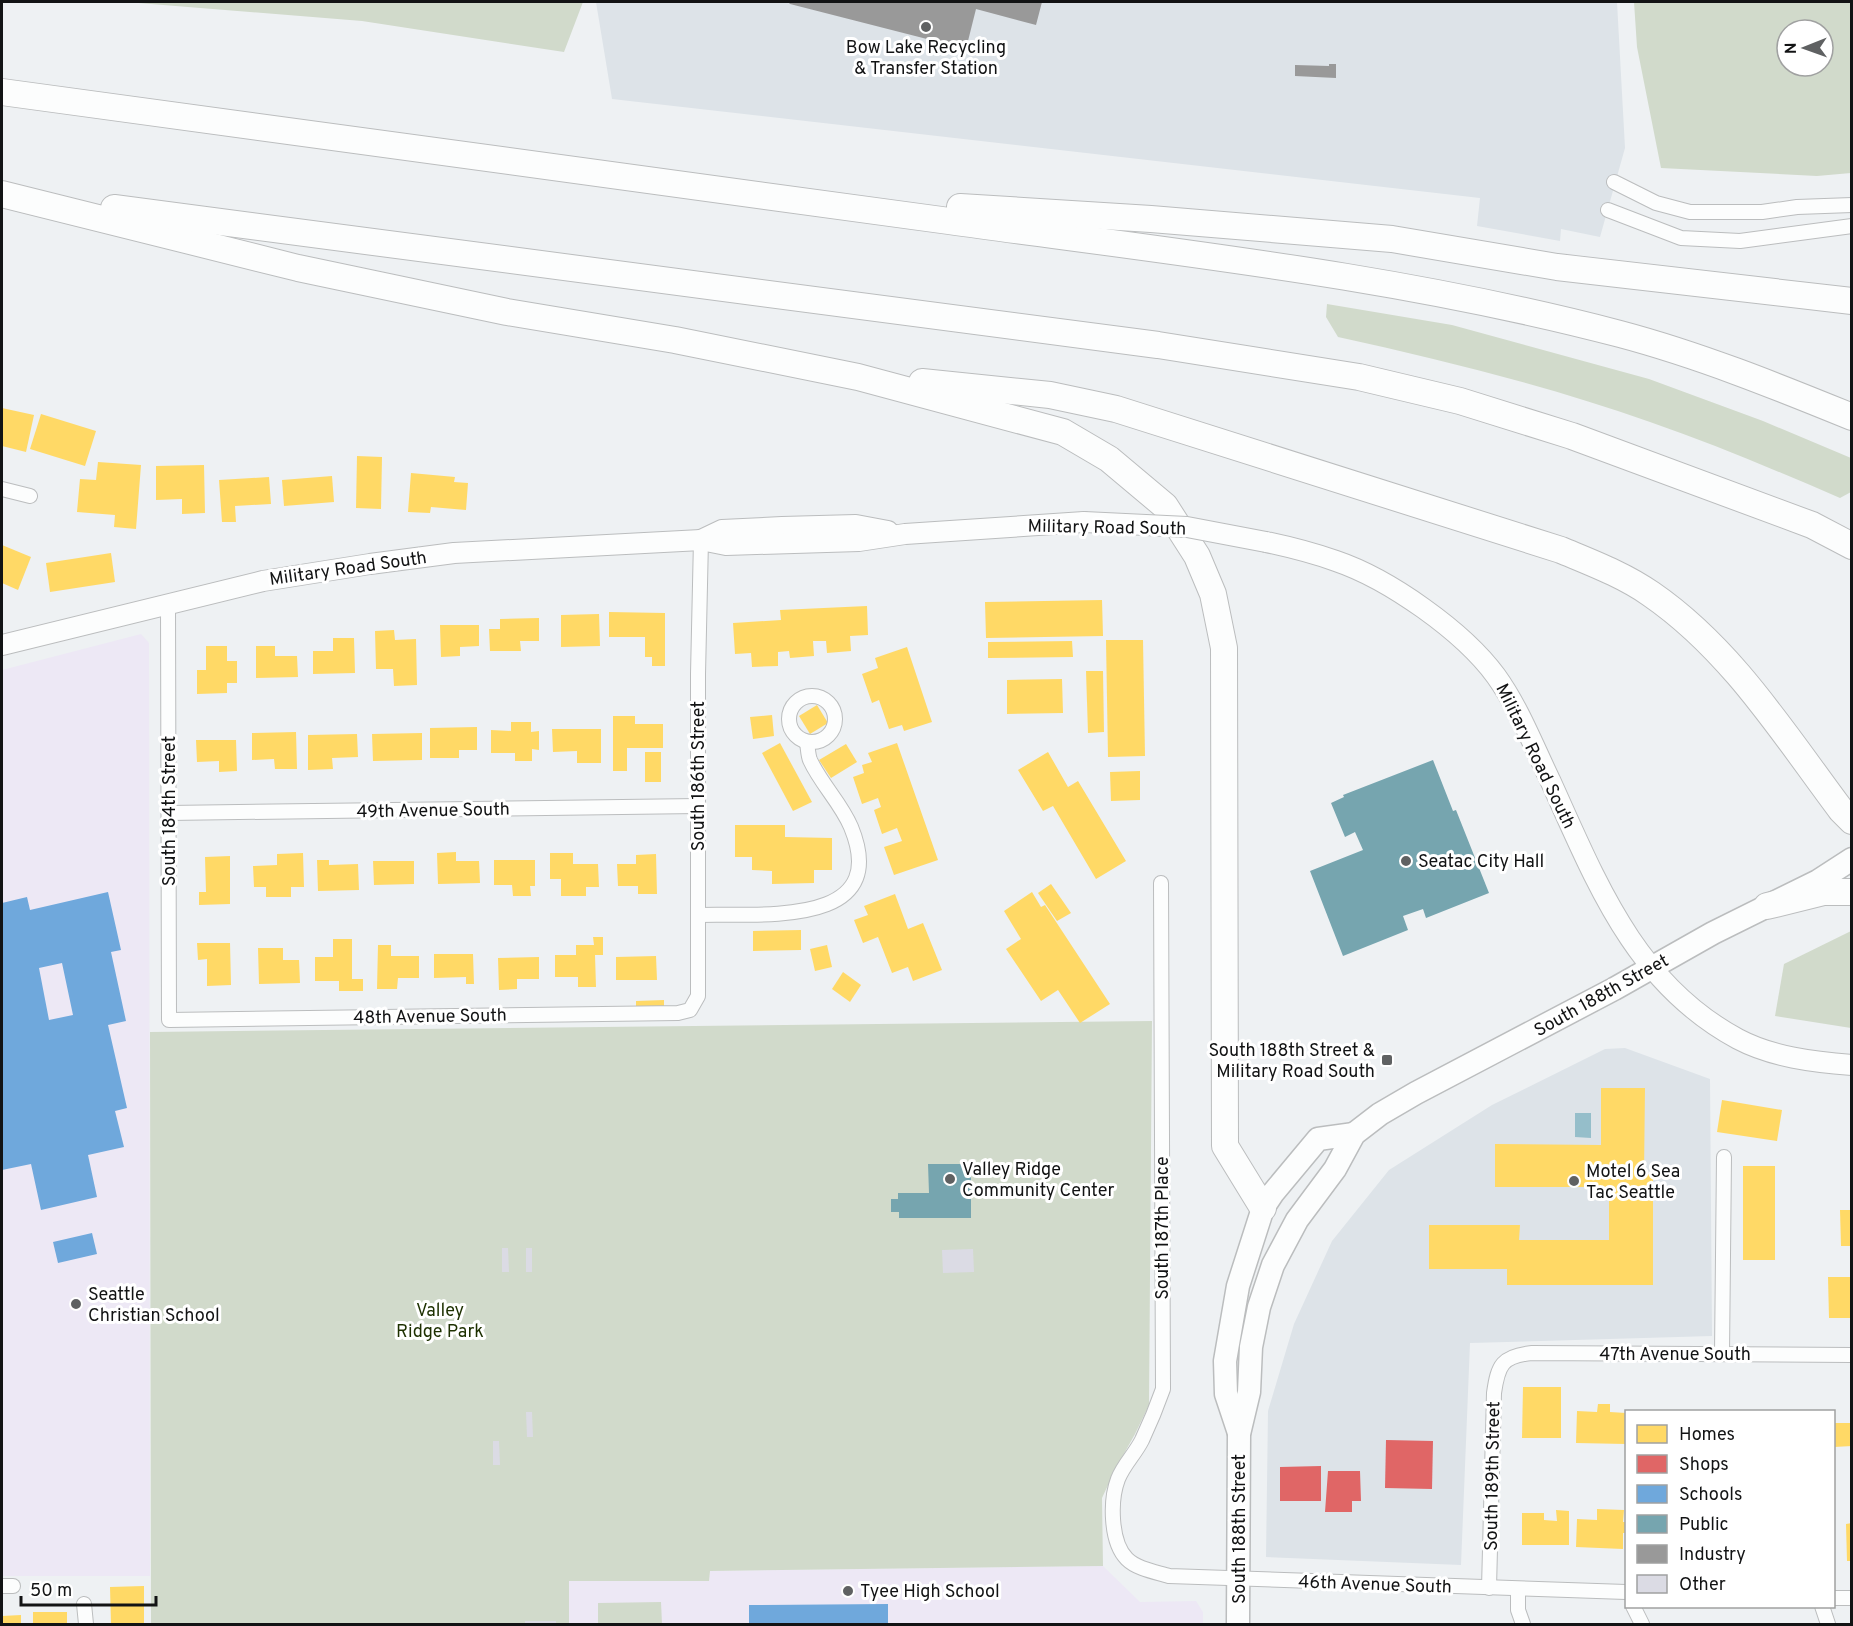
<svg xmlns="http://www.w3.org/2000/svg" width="1853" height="1626" viewBox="0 0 1853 1626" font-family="Overpass,sans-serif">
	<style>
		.built { fill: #dde3e8 }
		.education { fill: #ede8f5 }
		.green { fill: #d1dacb; fill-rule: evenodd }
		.water { fill: #95beca }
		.homes { fill: #ffd966 }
		.shops { fill: #e06666 }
		.schools { fill: #6fa8dc; fill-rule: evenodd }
		.public { fill: #76a5af }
		.industry { fill: #999 }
		.building { fill: #dbdbe4 }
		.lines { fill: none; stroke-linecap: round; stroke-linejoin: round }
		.street-casing { stroke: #bbbdbe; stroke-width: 16 }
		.secondary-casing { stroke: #bbbdbe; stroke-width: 22 }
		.primary-casing { stroke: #bbbdbe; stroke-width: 25 }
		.highway-casing { stroke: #bbbdbe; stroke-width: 28 }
		.street { stroke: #fcfdfd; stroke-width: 14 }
		.secondary { stroke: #fcfdfd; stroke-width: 20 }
		.primary { stroke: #fcfdfd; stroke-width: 22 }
		.highway { stroke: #fcfdfd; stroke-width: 26 }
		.secondary-bridge-casing { stroke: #bbbdbe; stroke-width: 22; stroke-linecap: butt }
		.secondary-bridge { stroke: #fcfdfd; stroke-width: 20 }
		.poi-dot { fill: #5f6162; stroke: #fff; stroke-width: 2 }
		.labels { text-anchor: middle; stroke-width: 6; stroke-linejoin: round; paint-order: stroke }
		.poi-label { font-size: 18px; fill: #121314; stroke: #fff; text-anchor: start }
		.street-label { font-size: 18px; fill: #121314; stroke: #fff }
		.park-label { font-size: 18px; fill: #1d3000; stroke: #fff }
	</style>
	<rect width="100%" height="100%" fill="#eef1f3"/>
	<g class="built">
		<polygon points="596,2 1617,2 1625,148 1600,237 1561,229 1560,241 1477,226 1480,198 612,99"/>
		<polygon points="1625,1048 1710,1079 1712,1336 1470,1343 1461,1565 1266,1557 1268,1411 1294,1324 1332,1241 1389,1170 1492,1105 1605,1049"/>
	</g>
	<g class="education">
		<polygon points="141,634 149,643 150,1576 2,1576 2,670"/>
		<polygon points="1103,1566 1140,1602 1196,1601 1203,1612 1203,1624 569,1624 568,1581 709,1581 709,1571"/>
	</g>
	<g class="green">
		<polygon points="126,2 583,2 564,52 362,21"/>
		<path d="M1634 2H1851V173L1817 176 1661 168 1637 47ZM1787 30H1823V66H1787Z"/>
		<path d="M1327 304 1452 325 1649 379 1763 421 1851 458V492L1840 498C1777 471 1714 444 1650 422 1548 386 1443 360 1338 337L1326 317Z"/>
		<polygon points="1851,931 1851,1028 1775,1016 1784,964"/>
		<polygon points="1152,1021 1149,1405 1135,1434 1116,1468 1102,1498 1103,1566 710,1571 709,1581 569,1581 569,1624 151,1624 150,1032"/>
		<polygon points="661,1602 662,1624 598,1624 598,1603"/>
	</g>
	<polygon class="water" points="1575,1113 1591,1113 1591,1138 1575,1137"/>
	<g class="homes">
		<polygon points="2,408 34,415 26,452 2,446"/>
		<polygon points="41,414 96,431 85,466 30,449"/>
		<polygon points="357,456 382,457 381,509 356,508"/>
		<polygon points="98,462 141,465 136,529 114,527 115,515 77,512 80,479 96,480"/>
		<polygon points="204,465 205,513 182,514 182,499 156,500 156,466"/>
		<polygon points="411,473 455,477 454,482 468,483 466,510 431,507 430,513 408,512"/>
		<polygon points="332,476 334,502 284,506 282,480"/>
		<polygon points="269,477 271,504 235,506 236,522 222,522 219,480"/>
		<polygon points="2,545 31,557 18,590 2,583"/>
		<polygon points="111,553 115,582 50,592 46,563"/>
		<polygon points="1102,600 1103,636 986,638 985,602"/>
		<polygon points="867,606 868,635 850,636 851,651 827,653 826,641 813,641 814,656 790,658 789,651 778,652 778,666 752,667 751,653 735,654 733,623 781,620 780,610"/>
		<polygon points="609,612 665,613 665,666 652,666 652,657 645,657 645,637 609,637"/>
		<polygon points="599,614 600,646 561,647 561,615"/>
		<polygon points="539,618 539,641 520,641 521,651 490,651 489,629 500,629 500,619"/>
		<polygon points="440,625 479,625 479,646 460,647 460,656 441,657"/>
		<polygon points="394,630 395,640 416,639 417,685 394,686 393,669 376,669 375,631"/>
		<polygon points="333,638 354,638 355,673 313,674 313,651 333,651"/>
		<polygon points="1106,640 1143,640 1145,756 1108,757"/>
		<polygon points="1072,641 1073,657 988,658 988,642"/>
		<polygon points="206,646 227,646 227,661 237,661 237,683 227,683 227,693 197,694 197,670 206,670"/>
		<polygon points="256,646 275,646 275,656 297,656 298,677 256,678"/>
		<polygon points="907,647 932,722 904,731 902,725 889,729 879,700 872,703 862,674 878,668 875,658"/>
		<polygon points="1086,671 1103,671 1104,732 1088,733"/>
		<polygon points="1062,679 1063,713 1007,714 1007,680"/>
		<polygon points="817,705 828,723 810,734 799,716"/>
		<polygon points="772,715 774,736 753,739 750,717"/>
		<polygon points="613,716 635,716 635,724 663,724 663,748 627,748 627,771 613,771"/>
		<polygon points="511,722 531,722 531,732 539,731 539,750 532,749 532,761 515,761 515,753 491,753 491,730 511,731"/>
		<polygon points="477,727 477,750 459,750 459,758 430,758 430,728"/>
		<polygon points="552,729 601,729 601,763 577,763 577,751 553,752"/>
		<polygon points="296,732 297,769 275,769 274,759 252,760 252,733"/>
		<polygon points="422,733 422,760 373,761 372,734"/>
		<polygon points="357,734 358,757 332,758 333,769 308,770 308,735"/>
		<polygon points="196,740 236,740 237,771 219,772 219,761 197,762"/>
		<polygon points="780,743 812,802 793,811 762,753"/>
		<polygon points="897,743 938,860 894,875 884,847 902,841 897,828 882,834 874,810 881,807 878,798 862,804 853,777 864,773 862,765 872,762 868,753"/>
		<polygon points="846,744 857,762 831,778 819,760"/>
		<rect x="645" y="752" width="16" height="30"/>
		<polygon points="1048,752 1068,787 1078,781 1126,861 1096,879 1053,806 1043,811 1018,770"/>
		<polygon points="1140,771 1140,800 1111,801 1110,772"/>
		<polygon points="735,825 785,825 785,837 832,838 832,870 814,870 814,883 772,884 772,871 752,870 752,857 735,857"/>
		<polygon points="456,852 456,861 479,861 480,883 438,884 437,853"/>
		<polygon points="303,853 304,887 291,887 291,897 266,897 266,887 254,887 253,866 277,865 277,854"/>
		<polygon points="550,853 573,853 573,864 598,864 599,887 586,887 586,896 561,896 561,879 550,879"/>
		<polygon points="656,854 657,894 638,894 638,886 618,886 617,864 636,864 636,855"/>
		<polygon points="230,856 230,904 199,905 199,892 206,892 205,857"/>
		<polygon points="317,860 329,860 329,865 358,864 359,890 318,891"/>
		<polygon points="494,860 535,860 535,886 530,886 531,896 513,896 512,885 494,885"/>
		<polygon points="373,861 414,861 414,884 374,885"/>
		<polygon points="1051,884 1071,913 1057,921 1038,893"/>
		<polygon points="1032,892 1041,907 1045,905 1110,1004 1080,1023 1058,990 1041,1001 1006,949 1021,939 1004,911"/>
		<polygon points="895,894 908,929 923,923 942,970 913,981 908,967 892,973 878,937 863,943 854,920 868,915 864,906"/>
		<polygon points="801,930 801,950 753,951 753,931"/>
		<polygon points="593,937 603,937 603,955 595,955 596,987 578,987 578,977 555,977 555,955 576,955 576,945 594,945"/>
		<polygon points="333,939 352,939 352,979 363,979 363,991 339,991 339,981 315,981 315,957 333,957"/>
		<polygon points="197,943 230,943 231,985 207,986 207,959 198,960"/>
		<polygon points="378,945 391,945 391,956 419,956 419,978 398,978 397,989 377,989"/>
		<polygon points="827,945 832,967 815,971 810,949"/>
		<polygon points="258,948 283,948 283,960 299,960 300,983 259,984"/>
		<polygon points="434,954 473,954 474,984 466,984 466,977 434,978"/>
		<polygon points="656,956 657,980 616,980 616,957"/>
		<polygon points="539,957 539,979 517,979 517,989 499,990 498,958"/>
		<polygon points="843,972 861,985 850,1002 832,989"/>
		<polygon points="664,1000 664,1007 636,1008 636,1001"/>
		<polygon points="1601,1088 1645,1088 1644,1174 1653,1174 1653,1285 1507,1285 1507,1269 1429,1269 1429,1225 1520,1225 1519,1240 1609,1240 1609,1187 1495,1187 1495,1144 1601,1145"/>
		<polygon points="1722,1100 1782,1110 1777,1141 1717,1132"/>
		<rect x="1743" y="1166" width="32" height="94"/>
		<polygon points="1840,1210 1852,1210 1852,1246 1841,1246"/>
		<polygon points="1828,1277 1852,1277 1852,1318 1829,1318"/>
		<polygon points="1523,1387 1561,1387 1561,1438 1522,1438"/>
		<polygon points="1598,1404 1610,1404 1610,1412 1626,1413 1626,1444 1576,1443 1577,1411 1597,1412"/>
		<polygon points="1834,1423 1852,1423 1852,1446 1834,1447"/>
		<polygon points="1597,1509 1624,1510 1623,1522 1626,1522 1626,1533 1623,1533 1623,1549 1576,1547 1577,1519 1597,1520"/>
		<polygon points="1556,1510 1569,1511 1569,1545 1522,1545 1522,1513 1544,1513 1544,1520 1557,1521"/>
		<polygon points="1852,1523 1852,1561 1847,1561 1846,1524"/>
		<polygon points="144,1586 144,1624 111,1624 110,1587"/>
		<rect x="33" y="1612" width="34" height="12"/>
		<polygon points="21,1615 21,1624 2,1624 2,1616"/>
	</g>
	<g class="shops">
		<polygon points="1386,1440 1433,1441 1432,1489 1385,1488"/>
		<polygon points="1321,1466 1321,1501 1280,1501 1280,1467"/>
		<polygon points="1328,1471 1360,1471 1361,1501 1352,1501 1352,1512 1325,1512"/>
	</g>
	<g class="schools">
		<path d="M108 892 121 950 111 952 126 1021 108 1025 127 1108 115 1111 124 1147 88 1155 97 1197 41 1210 31 1164 2 1170V903L27 897 30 910ZM62 963 73 1015 49 1020 39 968Z"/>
		<polygon points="92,1233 97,1254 58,1263 53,1242"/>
		<polygon points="888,1604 888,1624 749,1624 749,1605"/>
	</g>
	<g class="public">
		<polygon points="1433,760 1453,811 1456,810 1489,893 1426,918 1423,909 1403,916 1408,930 1343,956 1310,871 1363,850 1355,832 1345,837 1331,803 1344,797 1343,795"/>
		<polygon points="928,1164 971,1164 971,1218 899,1218 899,1212 891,1212 891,1199 898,1199 898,1193 929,1193"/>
	</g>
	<g class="industry">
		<polygon points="788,2 1042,2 1036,25 976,9 966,49 790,4"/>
		<polygon points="1329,64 1336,64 1336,78 1295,76 1295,65 1329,66"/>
	</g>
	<g class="building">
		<polygon points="1389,1054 1391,1058 1385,1062 1383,1058"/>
		<polygon points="502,1248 508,1248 509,1272 502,1272"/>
		<rect x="526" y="1248" width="6" height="24"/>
		<polygon points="973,1249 974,1272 943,1273 942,1250"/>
		<polygon points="526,1412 532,1412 533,1437 527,1437"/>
		<polygon points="493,1441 499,1441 500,1465 493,1465"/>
		<rect x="525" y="1621" width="31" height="3"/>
	</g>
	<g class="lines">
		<g class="street-casing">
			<g id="street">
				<polyline points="1614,182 1656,203 1690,212 1762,212 1797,207 1852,205"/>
				<polyline points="1608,210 1681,238 1740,241 1852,226"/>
				<polyline points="2,489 30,496"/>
				<polyline points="168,603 169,1020 678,1013 690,1010 698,996 698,674 701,540"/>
				<circle cx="812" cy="719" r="23"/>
				<polyline points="169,813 698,806"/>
				<path d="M1161 883 1163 1389C1157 1406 1150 1423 1142 1440 1135 1454 1124 1464 1118 1479 1110 1500 1110 1542 1127 1559 1137 1569 1156 1572 1169 1576L1626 1592"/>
				<path d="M699 915C759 913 893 929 851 827 841 803 821 784 810 760 808 755 808 748 807 743"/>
				<polyline points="1722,1354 1724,1157"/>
				<polyline points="2,1586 13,1586"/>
				<path d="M1489 1588 1494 1393C1498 1365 1502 1356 1532 1353L1852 1355"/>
				<polyline points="1518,1589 1518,1610 1523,1624"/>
				<polyline points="1834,1598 1852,1598"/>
				<polyline points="84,1604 86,1624"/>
				<polyline points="1633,1606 1642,1624"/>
				<polyline points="1822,1606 1828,1624"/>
			</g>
		</g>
		<g class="secondary-casing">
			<g id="secondary">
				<polyline points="701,540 722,530 782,527 856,525 888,531"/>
				<path d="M1266 542C1290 547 1313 553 1336 561 1389 579 1463 631 1496 676 1519 708 1533 745 1550 780 1596 881 1634 983 1738 1039 1772 1057 1813 1062 1852 1065"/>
				<polyline points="2,645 263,581 370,564 454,553 701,540 726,545 859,541 905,534 1084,522"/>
			</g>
		</g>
		<g class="primary-casing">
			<g id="primary">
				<polyline points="1239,1433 1226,1394 1225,1361 1238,1286 1263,1208 1273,1193 1318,1139 1354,1134"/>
				<polyline points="1238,1624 1239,1434 1249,1392 1251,1347 1259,1307 1273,1265 1297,1220 1335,1169 1354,1134 1380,1114 1416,1093 1614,989 1713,933 1818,881 1852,859"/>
			</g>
		</g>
		<g class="highway-casing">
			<g id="highway">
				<path d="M2 92C317 134 633 177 949 221 1173 252 1400 276 1620 334 1699 355 1776 386 1852 417"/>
				<polyline points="2,194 298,268 507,312 675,340 858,377 1063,432 1109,459 1165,506 1197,556 1213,594 1224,648 1225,1146 1263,1208"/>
				<polyline points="960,207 1151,219 1392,239 1557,267 1852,301"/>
				<polyline points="114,208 1158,345 1359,377 1460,401 1572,436 1812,525 1852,546"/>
				<path d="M922 382 1050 395 1116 409 1561 550C1592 563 1624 575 1651 594 1731 649 1784 734 1841 810L1852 821"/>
				<polyline points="1767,906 1824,892 1852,892"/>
			</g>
		</g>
		<use href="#street" class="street"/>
		<use href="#secondary" class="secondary"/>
		<use href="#primary" class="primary"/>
		<use href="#highway" class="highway"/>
		<g class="secondary-bridge-casing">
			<polyline id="secondary-bridge" points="1084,522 1187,527 1266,542"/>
		</g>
		<use href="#secondary-bridge" class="secondary-bridge"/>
	</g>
	<g class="poi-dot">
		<circle cx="926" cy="27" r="6"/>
		<circle cx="1406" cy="861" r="6"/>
		<rect x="1381" y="1054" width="12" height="12" rx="3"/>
		<circle cx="950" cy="1179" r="6"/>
		<circle cx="1574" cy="1181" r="6"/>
		<circle cx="76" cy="1304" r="6"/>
		<circle cx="848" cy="1591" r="6"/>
	</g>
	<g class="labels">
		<g class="poi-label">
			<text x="926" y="53" text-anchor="middle">Bow Lake Recycling<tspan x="926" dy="21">&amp; Transfer Station</tspan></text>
			<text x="1418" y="867">Seatac City Hall</text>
			<text x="1375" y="1056" text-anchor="end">South 188th Street &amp;<tspan x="1375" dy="21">Military Road South</tspan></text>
			<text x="962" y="1175">Valley Ridge<tspan x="962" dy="21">Community Center</tspan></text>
			<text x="1586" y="1177">Motel 6 Sea<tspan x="1586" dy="21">Tac Seattle</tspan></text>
			<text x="88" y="1300">Seattle<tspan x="88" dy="21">Christian School</tspan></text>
			<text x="860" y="1597">Tyee High School</text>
		</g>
		<g class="street-label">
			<text transform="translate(1107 527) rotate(1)" y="6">Military Road South</text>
			<text transform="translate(348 568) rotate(-8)" y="6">Military Road South</text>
			<text transform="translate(1536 756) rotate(64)" y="6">Military Road South</text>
			<text transform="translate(698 776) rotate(-90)" y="6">South 186th Street</text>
			<text transform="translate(433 810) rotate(-1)" y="6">49th Avenue South</text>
			<text transform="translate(169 811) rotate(-90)" y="6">South 184th Street</text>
			<text transform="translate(1601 995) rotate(-29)" y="6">South 188th Street</text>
			<text transform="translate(430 1016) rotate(-1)" y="6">48th Avenue South</text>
			<text transform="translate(1162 1228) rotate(-90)" y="6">South 187th Place</text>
			<text x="1675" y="1360">47th Avenue South</text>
			<text transform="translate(1492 1476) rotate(-89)" y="6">South 189th Street</text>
			<text transform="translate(1239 1529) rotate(-90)" y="6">South 188th Street</text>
			<text transform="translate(1375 1584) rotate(2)" y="6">46th Avenue South</text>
		</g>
		<g class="park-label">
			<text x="440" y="1316">Valley<tspan x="440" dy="21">Ridge Park</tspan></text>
		</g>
	</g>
	<rect width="1853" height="1626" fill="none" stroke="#121314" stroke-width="6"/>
	<rect x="1625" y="1410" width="210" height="198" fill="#ffffff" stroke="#a0a1a1" stroke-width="1.5"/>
	<rect x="1637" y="1425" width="30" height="18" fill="#ffd966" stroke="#a0a1a1" stroke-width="1.5"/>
	<text x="1679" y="1440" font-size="18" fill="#121314">Homes</text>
	<rect x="1637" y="1455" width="30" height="18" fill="#e06666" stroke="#a0a1a1" stroke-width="1.5"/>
	<text x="1679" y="1470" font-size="18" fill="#121314">Shops</text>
	<rect x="1637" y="1485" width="30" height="18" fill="#6fa8dc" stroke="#a0a1a1" stroke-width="1.5"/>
	<text x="1679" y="1500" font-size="18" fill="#121314">Schools</text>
	<rect x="1637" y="1515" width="30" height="18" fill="#76a5af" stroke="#a0a1a1" stroke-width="1.5"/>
	<text x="1679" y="1530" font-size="18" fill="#121314">Public</text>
	<rect x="1637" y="1545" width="30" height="18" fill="#999999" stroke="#a0a1a1" stroke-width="1.5"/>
	<text x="1679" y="1560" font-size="18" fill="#121314">Industry</text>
	<rect x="1637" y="1575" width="30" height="18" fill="#dbdbe4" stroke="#a0a1a1" stroke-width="1.5"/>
	<text x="1679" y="1590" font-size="18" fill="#121314">Other</text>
	<g transform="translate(1805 48) rotate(269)"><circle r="28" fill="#ffffff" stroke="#a0a1a1" stroke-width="1.5"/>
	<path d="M0-4.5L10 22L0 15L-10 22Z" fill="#5f6162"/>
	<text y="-9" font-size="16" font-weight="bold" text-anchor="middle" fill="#121314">N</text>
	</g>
	<path d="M21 1596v9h135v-9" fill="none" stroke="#121314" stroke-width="3"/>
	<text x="30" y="1596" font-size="18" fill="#121314" stroke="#ffffff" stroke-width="4.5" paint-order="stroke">50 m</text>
</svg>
